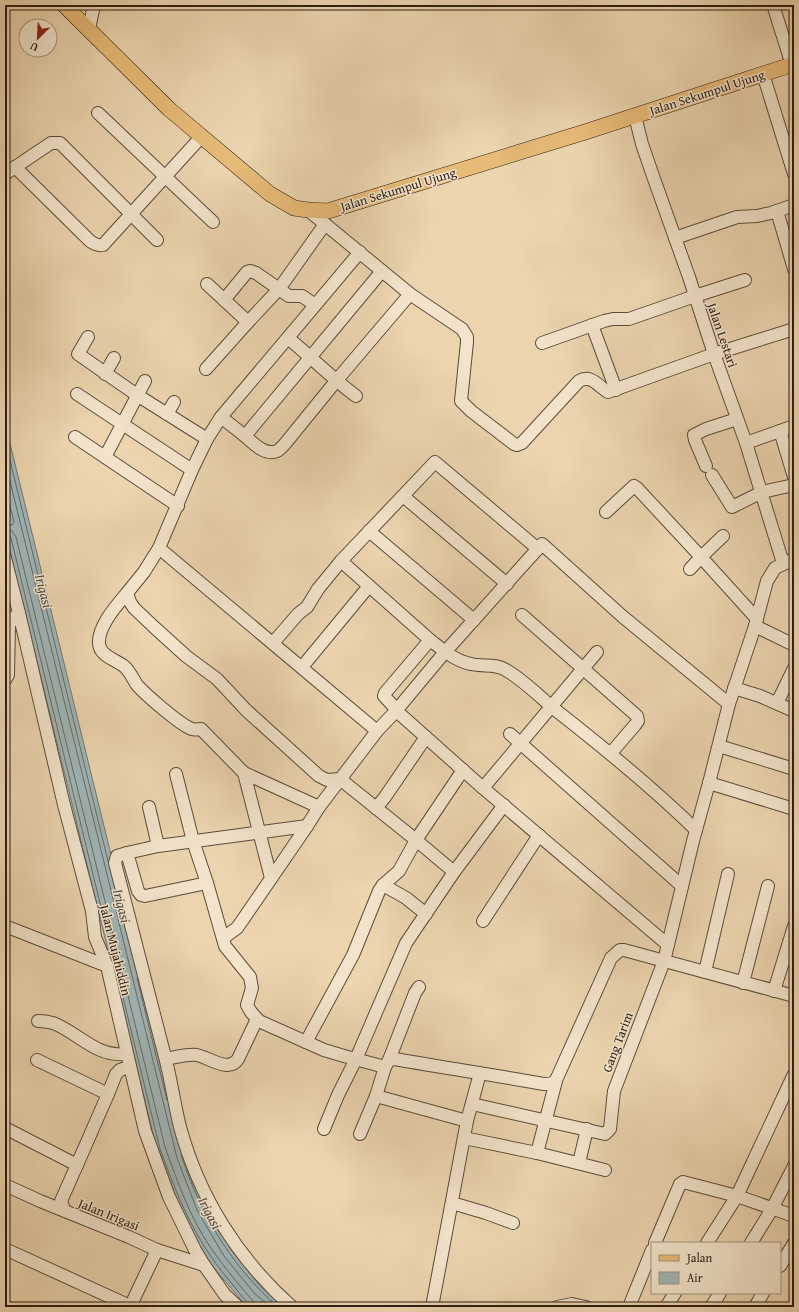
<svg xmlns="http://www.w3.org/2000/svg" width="799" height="1312" viewBox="0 0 799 1312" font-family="'Gentium Book Plus',serif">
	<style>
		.water { fill: #9fb5b7; stroke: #727875 }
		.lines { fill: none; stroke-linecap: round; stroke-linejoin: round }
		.shore { stroke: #666965; stroke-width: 1 }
		.minor-casing { stroke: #5d4b3a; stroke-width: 14 }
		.major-casing { stroke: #2e1d13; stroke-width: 16 }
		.minor { stroke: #f2e3ca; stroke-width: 12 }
		.major { stroke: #e6ba77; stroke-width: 15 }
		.labels { text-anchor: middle; stroke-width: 3; stroke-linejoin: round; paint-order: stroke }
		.street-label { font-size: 13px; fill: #2e1d13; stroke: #f2e3ca }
		.water-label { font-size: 14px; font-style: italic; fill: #504b44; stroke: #f2e3ca }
	</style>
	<rect width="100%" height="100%" fill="#ebd4ae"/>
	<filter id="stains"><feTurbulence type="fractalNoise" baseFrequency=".005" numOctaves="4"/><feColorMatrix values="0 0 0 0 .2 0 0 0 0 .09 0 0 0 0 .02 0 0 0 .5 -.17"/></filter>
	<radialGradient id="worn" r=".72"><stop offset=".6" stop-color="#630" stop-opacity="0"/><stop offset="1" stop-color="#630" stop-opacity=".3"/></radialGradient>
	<polygon class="water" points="5,423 146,997 206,1207 232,1251 262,1288 284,1307 247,1307 212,1266 190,1231 173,1196 157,1150 5,531"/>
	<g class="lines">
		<g class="shore">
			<polyline points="5,440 108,861"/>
			<polyline points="5,461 177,1158 197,1210 224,1256 255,1294 271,1307"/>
			<polyline points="5,486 14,522 12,525 5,524"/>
			<path d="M5 530 12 531 16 537 165 1147C175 1174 184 1201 198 1227 213 1254 233 1278 253 1301L254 1307"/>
			<path d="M5 535H9L11 538 160 1149C178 1198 194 1238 228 1279 235 1287 241 1296 248 1303L249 1307"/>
			<polyline points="137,978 167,1100"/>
			<path d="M181 1155C201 1215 231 1266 278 1307"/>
		</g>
		<g class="minor-casing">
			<g id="minor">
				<polyline points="773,5 792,65"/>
				<polyline points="89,29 94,5"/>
				<polyline points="763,74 794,174"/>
				<polyline points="98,113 213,222"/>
				<polyline points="635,116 642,144 653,176 689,277 714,354 746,443 783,563"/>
				<path d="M15 167 90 241C94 244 98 246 103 245L202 136"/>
				<polyline points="5,174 51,143 60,143 157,240"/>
				<path d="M308 210 410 294 462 329 467 337V342L461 401 471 411 514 444 517 445 522 443 579 381C591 374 598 386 608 392L714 354 794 329"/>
				<polyline points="777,211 794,269"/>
				<polyline points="675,238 737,217 757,216 771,213 794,205"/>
				<polyline points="360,252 221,417 207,439 192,470 159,548 144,572 127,593 130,602 134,608 154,627 186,656 217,679 246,710 319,776 327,780 340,779 416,840 454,872"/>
				<polyline points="207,284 248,322"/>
				<polyline points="224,300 247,272 250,271 256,273 289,296 302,296 315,305"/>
				<polyline points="592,325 616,390"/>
				<polyline points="88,337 78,354 137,395 207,439"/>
				<path d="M288 338C311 357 332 378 356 396"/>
				<polyline points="542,343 604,321 613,319 629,319 695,296 745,280"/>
				<polyline points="206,369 248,322 279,289 325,224"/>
				<polyline points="105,374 114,358"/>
				<polyline points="77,394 192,470"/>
				<polyline points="167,414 174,402"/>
				<polyline points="221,417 245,436 382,271"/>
				<polyline points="780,431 794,477"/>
				<path d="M245 436C253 443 265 456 277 451 279 450 282 447 284 445L336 381 410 294"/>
				<polyline points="75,437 178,506"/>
				<polyline points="746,443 794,426"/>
				<polyline points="105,457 145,381"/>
				<polyline points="706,466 695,440 694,435 706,429 737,419"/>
				<polyline points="712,475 732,507 762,492 794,485"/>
				<polyline points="403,496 507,584"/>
				<polyline points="606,512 634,486 637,488 701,557 723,536"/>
				<polyline points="369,531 474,620"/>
				<polyline points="159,548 377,731"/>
				<polyline points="5,558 19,613 64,805 92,911 95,937 107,966 145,1131 169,1197 195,1250 204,1265 225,1295 238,1307"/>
				<polyline points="341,561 430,640"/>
				<polyline points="690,569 701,557 757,619"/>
				<path d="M127 593C117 605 98 626 99 643 99 656 117 660 125 667 130 672 133 679 137 685 145 694 180 725 192 729 195 730 198 729 201 729L244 773 319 807"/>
				<polyline points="522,615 637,716 638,721 635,725 611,753"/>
				<polyline points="755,626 794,645"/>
				<polyline points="273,643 298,614 307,607 318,589 341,561 435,462 538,549"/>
				<polyline points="302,667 369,586"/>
				<polyline points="5,680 8,675 9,626 12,619 19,613"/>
				<polyline points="734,688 760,696 794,711"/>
				<polyline points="777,703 794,668"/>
				<path d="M397 710 384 696 385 693 430 640C442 649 455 661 471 664 483 667 495 663 506 670 523 680 538 695 553 708 603 747 651 786 696 830"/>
				<polyline points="395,712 445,652 542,544 622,616 729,704"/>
				<polyline points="510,734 682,886"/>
				<polyline points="719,746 794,769"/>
				<polyline points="244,773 271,878"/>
				<polyline points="709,783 794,809"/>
				<polyline points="483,788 597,652"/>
				<polyline points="149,807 158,846 307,826 319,807 377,731 395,712 401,715 483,788 668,945"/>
				<polyline points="376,808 385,797 426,737"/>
				<polyline points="158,846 127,853 138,891 141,895 145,896 207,883 193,841 176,774"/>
				<path d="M127 853 117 856 115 863C131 927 148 990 164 1053 171 1078 174 1103 180 1127 199 1197 238 1259 292 1307"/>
				<polyline points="207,883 225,946 250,977 252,988 247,1005 251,1012 259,1021 324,1050 344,1056 385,1067"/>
				<polyline points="383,885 406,898 426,914"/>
				<polyline points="483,921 539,835"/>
				<polyline points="5,926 107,966"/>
				<polyline points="223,938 237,928 244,918 307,826"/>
				<polyline points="705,972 728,874"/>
				<polyline points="743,983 768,886"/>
				<polyline points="774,991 794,926"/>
				<path d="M38 1021C43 1021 49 1022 53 1023 79 1033 95 1057 126 1054"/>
				<polyline points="306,1042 353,955 379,891 383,885 399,871 416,840 463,770"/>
				<path d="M166 1059C176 1057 187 1054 197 1055 210 1058 229 1073 238 1059L257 1019"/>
				<polyline points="37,1060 108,1094"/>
				<polyline points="389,1060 415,993 419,987"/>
				<path d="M480 1073 467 1121 376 1096 385 1067 389 1060 395 1059C445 1068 494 1075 544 1084 550 1084 554 1084 557 1078L611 958 620 950H624L794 996"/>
				<polyline points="472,1104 605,1134 610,1129 614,1091 664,961 693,841 709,783 729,704 755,626 767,581 775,568 794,559"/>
				<polyline points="5,1128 77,1165 61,1201 64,1210"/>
				<polyline points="324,1129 338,1095 356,1059 406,943 454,872 504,805"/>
				<polyline points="360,1134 376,1096"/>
				<polyline points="464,1138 537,1153 605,1170"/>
				<polyline points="537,1153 556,1081"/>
				<polyline points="579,1163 587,1129"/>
				<polyline points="77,1165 108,1094 116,1074 120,1070 129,1067"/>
				<polyline points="5,1185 40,1201 129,1237 157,1250 204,1265"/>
				<polyline points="452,1203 486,1213 513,1223"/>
				<polyline points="655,1243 680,1184 683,1182 737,1196 794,1216"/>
				<polyline points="707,1243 737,1196 794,1074"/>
				<polyline points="751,1243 772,1209 794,1166"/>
				<polyline points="5,1249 130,1306"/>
				<polyline points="780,1266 794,1243"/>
				<polyline points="130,1307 157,1250"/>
				<polyline points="432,1307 467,1121"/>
				<polyline points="557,1307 572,1304 586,1307"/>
				<polyline points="629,1307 652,1250"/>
				<polyline points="666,1307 675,1293"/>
				<polyline points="711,1307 720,1293"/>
				<polyline points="755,1307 763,1293"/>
			</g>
		</g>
		<g class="major-casing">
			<polyline id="major" points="64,5 169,109 270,194 294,208 308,210 328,211 585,132 794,64"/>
		</g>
		<use href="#minor" class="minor"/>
		<use href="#major" class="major"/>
	</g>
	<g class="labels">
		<g class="street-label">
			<text transform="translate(707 92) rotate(-18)" y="5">Jalan Sekumpul Ujung</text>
			<text transform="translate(398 189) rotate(-17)" y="5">Jalan Sekumpul Ujung</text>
			<text transform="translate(723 335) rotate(71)" y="5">Jalan Lestari</text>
			<text transform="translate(116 950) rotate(76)" y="5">Jalan Mujahiddin</text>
			<text transform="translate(617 1042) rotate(-69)" y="5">Gang Tarim</text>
			<text transform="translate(109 1214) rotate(22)" y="5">Jalan Irigasi</text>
		</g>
		<g class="water-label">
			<text transform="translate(44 591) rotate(76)" y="5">Irigasi</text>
			<text transform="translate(122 906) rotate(76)" y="5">Irigasi</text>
			<text transform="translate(210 1213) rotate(63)" y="5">Irigasi</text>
		</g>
	</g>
	<rect width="799" height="1312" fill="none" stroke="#ebd4ae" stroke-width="20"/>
	<rect x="6" y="6" width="787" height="1300" fill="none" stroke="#2e1d13" stroke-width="2"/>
	<rect x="10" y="10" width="779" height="1292" fill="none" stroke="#2e1d13"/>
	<rect x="651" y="1242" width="130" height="52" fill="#f2e3ca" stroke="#a49481"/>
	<rect x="659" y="1255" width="20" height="6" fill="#e6ba77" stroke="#a49481"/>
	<text x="687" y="1262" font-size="12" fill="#2e1d13">Jalan</text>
	<rect x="659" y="1272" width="20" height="12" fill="#9fb5b7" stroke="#a49481"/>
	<text x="687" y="1282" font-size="12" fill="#2e1d13">Air</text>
	<g transform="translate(38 38) rotate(204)"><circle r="19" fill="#f2e3ca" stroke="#a49481"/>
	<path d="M0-3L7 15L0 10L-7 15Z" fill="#8f2418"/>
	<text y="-6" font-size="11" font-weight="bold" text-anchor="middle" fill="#2e1d13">U</text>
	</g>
	<rect width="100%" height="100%" filter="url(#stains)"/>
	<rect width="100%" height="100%" fill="url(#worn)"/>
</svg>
